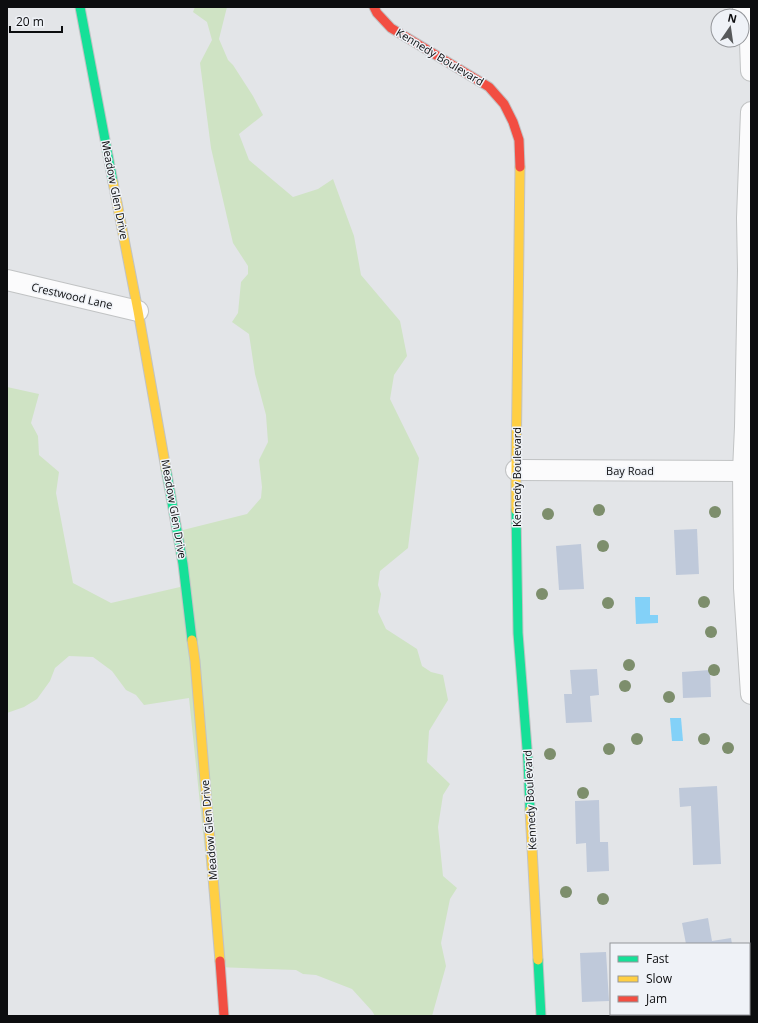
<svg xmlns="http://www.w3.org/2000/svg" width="758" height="1023" viewBox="0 0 758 1023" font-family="'Open Sans',sans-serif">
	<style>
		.green { fill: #cfe3c4 }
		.water { fill: #83d1f8 }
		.building { fill: #bfc9da }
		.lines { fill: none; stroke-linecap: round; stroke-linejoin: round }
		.street-casing { stroke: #c1c3c4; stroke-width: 22 }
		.fast-casing { stroke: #c1c3c4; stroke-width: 11 }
		.slow-casing { stroke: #c1c3c4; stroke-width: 11 }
		.jam-casing { stroke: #c1c3c4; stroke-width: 11 }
		.street { stroke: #fbfbfc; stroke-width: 20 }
		.fast { stroke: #16e098; stroke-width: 9 }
		.slow { stroke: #ffcf43; stroke-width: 9 }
		.jam { stroke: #f24e42; stroke-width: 9 }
		.tree { fill: #7d8e6c }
		.labels { text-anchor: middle; stroke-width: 3; stroke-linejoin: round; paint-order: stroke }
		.street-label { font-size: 11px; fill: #0c0d0f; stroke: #eff2f7 }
	</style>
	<rect width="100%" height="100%" fill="#e3e5e8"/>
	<polygon class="green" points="195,7 227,7 219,39 228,60 233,65 253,96 263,115 239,134 249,160 293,197 318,189 333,179 354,236 361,275 400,321 407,356 394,375 390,399 419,458 408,548 380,571 378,585 381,594 378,612 386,629 417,649 422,666 431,672 443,675 448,700 429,731 427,762 450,784 443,795 438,827 443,876 457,888 450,899 441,943 446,966 432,1016 375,1016 372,1011 352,989 316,975 303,974 296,970 217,967 189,698 144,705 136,695 126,690 112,671 93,657 69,656 55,668 50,681 37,699 24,707 7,713 7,387 39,394 31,423 38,436 39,455 59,472 56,493 73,583 111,603 180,587 179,531 247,514 261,498 262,487 259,460 268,442 266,415 255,374 249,334 232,322 238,313 241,282 248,274 248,266 233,243 211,148 200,63 212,40 207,22 193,12"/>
	<g class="water">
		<polygon points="635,597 650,597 650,615 658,615 658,623 636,624"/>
		<polygon points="670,718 681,718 683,741 672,741"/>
	</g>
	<g class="building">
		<polygon points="697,529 699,574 676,575 674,530"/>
		<polygon points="581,544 584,589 559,590 556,546"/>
		<polygon points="597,669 599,695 590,696 592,722 566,723 564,694 572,694 570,670"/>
		<polygon points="710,670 711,697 683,698 682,672"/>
		<polygon points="717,786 721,864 693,865 691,806 680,807 679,788"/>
		<polygon points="599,800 600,842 608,842 609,871 587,872 586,843 576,844 575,801"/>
		<polygon points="708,918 712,941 731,938 732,944 686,944 682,923"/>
		<polygon points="606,952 609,1001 582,1002 580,953"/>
	</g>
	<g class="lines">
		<g class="street-casing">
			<g id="street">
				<polyline points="743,7 750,41 751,71"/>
				<polyline points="751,112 747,218 748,270 745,427 743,471 744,588 751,694"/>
				<polyline points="7,280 138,311"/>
				<polyline points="516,470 743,471"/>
			</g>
		</g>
		<g class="fast-casing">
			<g id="fast">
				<polyline points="80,7 113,182"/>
				<polyline points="166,469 183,564 192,640"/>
				<polyline points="516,510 518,633 528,761 530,810"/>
				<polyline points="538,960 541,1016"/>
			</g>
		</g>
		<g class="slow-casing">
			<g id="slow">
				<polyline points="113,182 138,311 166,469"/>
				<polyline points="516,510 516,470 520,167"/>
				<polyline points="192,640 195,661 220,961"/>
				<polyline points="530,810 538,960"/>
			</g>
		</g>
		<g class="jam-casing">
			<g id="jam">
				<polyline points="374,7 377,13 391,28 489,87 504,104 513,122 519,140 520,167"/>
				<polyline points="220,961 224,1016"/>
			</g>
		</g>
		<use href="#street" class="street"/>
		<use href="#fast" class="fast"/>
		<use href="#slow" class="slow"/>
		<use href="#jam" class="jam"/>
	</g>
	<g class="tree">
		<circle cx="599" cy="510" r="6"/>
		<circle cx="715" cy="512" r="6"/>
		<circle cx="548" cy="514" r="6"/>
		<circle cx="603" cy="546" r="6"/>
		<circle cx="542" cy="594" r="6"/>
		<circle cx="704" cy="602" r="6"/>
		<circle cx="608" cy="603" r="6"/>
		<circle cx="711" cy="632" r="6"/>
		<circle cx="629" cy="665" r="6"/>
		<circle cx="714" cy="670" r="6"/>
		<circle cx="625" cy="686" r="6"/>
		<circle cx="669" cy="697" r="6"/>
		<circle cx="637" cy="739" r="6"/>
		<circle cx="704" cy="739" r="6"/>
		<circle cx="728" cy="748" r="6"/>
		<circle cx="609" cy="749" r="6"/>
		<circle cx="550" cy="754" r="6"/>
		<circle cx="583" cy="793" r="6"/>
		<circle cx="566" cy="892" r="6"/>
		<circle cx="603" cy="899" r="6"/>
	</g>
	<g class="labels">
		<g class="street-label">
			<text transform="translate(440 57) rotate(31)" y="4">Kennedy Boulevard</text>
			<text transform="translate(115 190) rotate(79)" y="4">Meadow Glen Drive</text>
			<text transform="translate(72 296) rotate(13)" y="4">Crestwood Lane</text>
			<text x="630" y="475">Bay Road</text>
			<text transform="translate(517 477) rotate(-90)" y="4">Kennedy Boulevard</text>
			<text transform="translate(174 509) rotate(80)" y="4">Meadow Glen Drive</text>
			<text transform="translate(530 800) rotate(-93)" y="4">Kennedy Boulevard</text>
			<text transform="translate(209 830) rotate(-95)" y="4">Meadow Glen Drive</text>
		</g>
	</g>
	<rect width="758" height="1023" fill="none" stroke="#0c0d0f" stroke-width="16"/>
	<rect x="610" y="943" width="140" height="72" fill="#eff2f7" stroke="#94969a"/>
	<rect x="618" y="956" width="20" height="6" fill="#16e098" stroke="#94969a"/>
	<text x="646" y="963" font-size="12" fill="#0c0d0f">Fast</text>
	<rect x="618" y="976" width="20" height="6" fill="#ffcf43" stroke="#94969a"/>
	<text x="646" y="983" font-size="12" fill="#0c0d0f">Slow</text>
	<rect x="618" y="996" width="20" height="6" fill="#f24e42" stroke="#94969a"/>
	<text x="646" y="1003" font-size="12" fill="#0c0d0f">Jam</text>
	<g transform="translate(730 28) rotate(13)"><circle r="19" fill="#eff2f7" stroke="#94969a"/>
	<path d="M0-3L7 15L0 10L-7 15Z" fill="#57595b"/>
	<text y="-6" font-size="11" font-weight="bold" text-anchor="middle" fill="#0c0d0f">N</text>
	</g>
	<path d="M10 26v6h52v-6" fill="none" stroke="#0c0d0f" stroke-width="2"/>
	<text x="16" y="26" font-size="12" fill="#0c0d0f" stroke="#eff2f7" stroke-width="3" paint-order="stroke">20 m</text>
</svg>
